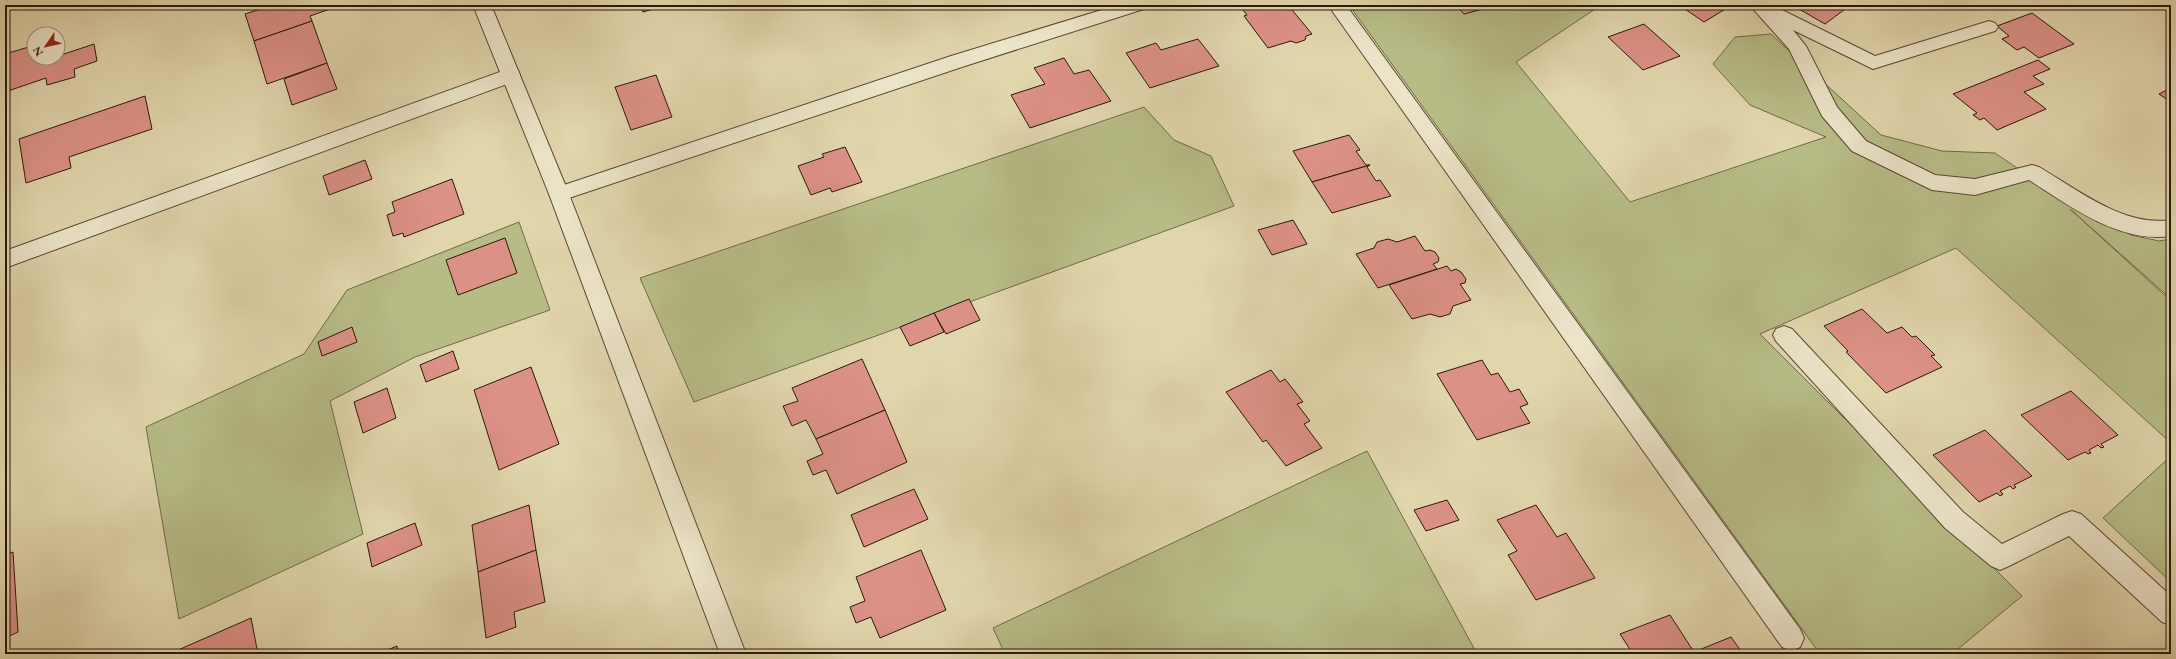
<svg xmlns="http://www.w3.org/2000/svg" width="2176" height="659" viewBox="0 0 2176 659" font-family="'EB Garamond',serif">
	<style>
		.green { fill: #b7bc87; stroke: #706a49 }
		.building { fill: #dc9186; stroke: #29190b }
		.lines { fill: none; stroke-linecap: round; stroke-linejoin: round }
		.service-casing { stroke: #574833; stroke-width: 2 }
		.minor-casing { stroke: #574833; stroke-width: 2 }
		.tertiary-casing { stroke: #574833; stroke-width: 2 }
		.service { fill: #ece4c9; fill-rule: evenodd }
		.minor { fill: #ece4c9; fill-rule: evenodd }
		.tertiary { fill: #ece4c9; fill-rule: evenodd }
	</style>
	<rect width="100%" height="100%" fill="#e1d5ac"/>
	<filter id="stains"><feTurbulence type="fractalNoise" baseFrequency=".005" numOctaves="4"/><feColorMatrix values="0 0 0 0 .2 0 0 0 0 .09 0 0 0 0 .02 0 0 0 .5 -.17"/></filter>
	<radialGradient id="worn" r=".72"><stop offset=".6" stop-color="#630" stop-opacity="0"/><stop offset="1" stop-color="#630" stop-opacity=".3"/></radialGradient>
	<g class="green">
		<polygon points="1349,5 1601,5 1516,62 1630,202 1826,137 1750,105 1713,64 1735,37 1771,34 1881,135 1942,151 1995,153 2051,191 2131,235 2159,241 2171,239 2171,299 2070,209 2171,301 2171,443 1956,248 1760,334 2022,596 1952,654 1820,654"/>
		<polygon points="1144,107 1174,140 1211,156 1234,206 694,402 640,278"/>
		<polygon points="519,222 550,310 415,357 330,401 363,534 179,619 146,427 304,354 347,290"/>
		<polygon points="1367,451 1477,654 1005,654 993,628"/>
		<polygon points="2171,456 2171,582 2103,518"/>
	</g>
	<g class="building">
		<polygon points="109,5 130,5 109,10"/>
		<polygon points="273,5 329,5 330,9 310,16 312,21 254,41 245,14"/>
		<polygon points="640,5 666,5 643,12"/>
		<polygon points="1239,5 1288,5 1312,34 1306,36 1305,40 1296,43 1291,41 1268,48 1244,16 1247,15"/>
		<polygon points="1456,5 1498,5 1464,14"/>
		<polygon points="1679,5 1732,5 1704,22"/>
		<polygon points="1792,5 1844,5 1848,7 1825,24"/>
		<polygon points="6,9 8,26 5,27 5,10"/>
		<polygon points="2032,13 2074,44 2039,58 2024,47 2017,50 2002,39 2009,36 1997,26"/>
		<polygon points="312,21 327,63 267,84 254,41"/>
		<polygon points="1644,24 1680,56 1643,70 1608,37"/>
		<polygon points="1198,39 1219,66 1150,88 1126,53 1156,43 1161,50"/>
		<polygon points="94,44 97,61 74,69 75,77 47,85 46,78 5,92 5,54 32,46 33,57 42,58 42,61 58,58 58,56"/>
		<polygon points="1064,58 1074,74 1089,70 1111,101 1030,128 1011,95 1045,84 1034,68"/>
		<polygon points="2038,60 2050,69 2033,76 2044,84 2024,92 2046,109 1997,130 1984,118 1980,120 1973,115 1977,113 1953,94"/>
		<polygon points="327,63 337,89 292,105 284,79"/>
		<polygon points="656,75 672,117 631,130 615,87"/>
		<polygon points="2171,88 2171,102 2159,94"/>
		<polygon points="145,96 152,129 69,157 71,168 26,183 19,139"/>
		<polygon points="1349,135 1360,150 1356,151 1366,165 1370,165 1312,182 1293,151"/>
		<polygon points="845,147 862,182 832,192 830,188 811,195 798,166 824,157 822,154"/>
		<polygon points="365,160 372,179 329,195 323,176"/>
		<polygon points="1370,165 1367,167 1376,181 1380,180 1391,196 1332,213 1312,182"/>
		<polygon points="452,179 464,214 404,237 403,233 393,236 387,215 395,212 392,202"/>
		<polygon points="1293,220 1307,244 1272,255 1258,230"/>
		<polygon points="1415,236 1425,251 1430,250 1435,252 1439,258 1438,262 1433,264 1437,269 1378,288 1356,254 1374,248 1377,242 1388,239 1397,242"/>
		<polygon points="505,238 517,273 458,295 446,260"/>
		<polygon points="1447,266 1451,271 1456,269 1461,272 1466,279 1465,283 1460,284 1471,300 1453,306 1450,314 1440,317 1430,314 1412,319 1389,285"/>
		<polygon points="969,299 980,320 946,334 934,313"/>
		<polygon points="1862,309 1887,333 1902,327 1912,337 1916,336 1935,355 1931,356 1942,367 1886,393 1846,352 1848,351 1824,326"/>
		<polygon points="934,313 944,332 910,346 900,327"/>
		<polygon points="352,327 357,342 322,356 318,342"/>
		<polygon points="453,351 459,369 426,382 420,365"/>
		<polygon points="862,359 885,410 816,439 806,420 792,426 783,406 798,401 792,388"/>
		<polygon points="1482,360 1491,375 1498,373 1510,392 1519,389 1528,404 1520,407 1530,423 1477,440 1437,374"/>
		<polygon points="531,367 559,444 499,470 474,390"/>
		<polygon points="1271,370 1280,382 1285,379 1303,402 1297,404 1310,421 1304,424 1322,448 1286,466 1266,440 1263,442 1226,392"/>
		<polygon points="387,388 396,418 363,433 354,402"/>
		<polygon points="2071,391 2118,435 2101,444 2104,447 2101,448 2098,445 2089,450 2091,453 2088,454 2085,452 2068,460 2021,415"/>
		<polygon points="885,410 907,462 837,494 826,470 813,475 807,461 823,454 816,439"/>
		<polygon points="1985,430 2032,476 2014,485 2016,487 2013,489 2010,486 2000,491 2003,494 2000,496 1997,493 1979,502 1933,455"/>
		<polygon points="914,489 928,519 864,547 851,515"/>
		<polygon points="1447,500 1459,520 1426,531 1414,510"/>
		<polygon points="529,505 536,550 478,572 472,525"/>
		<polygon points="1536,505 1557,537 1566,533 1595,578 1536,600 1508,555 1517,551 1497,520"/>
		<polygon points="415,523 422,545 372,567 367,543"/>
		<polygon points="536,550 545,602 514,612 516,627 486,638 478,572"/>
		<polygon points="921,550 946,610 880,638 871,617 856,623 850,607 865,601 856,577"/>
		<polygon points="13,552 18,632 5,638 5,555"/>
		<polygon points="1670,615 1694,652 1731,637 1743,654 1633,654 1620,634"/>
		<polygon points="251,618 258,654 169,654"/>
		<polygon points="397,646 398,654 378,654"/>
	</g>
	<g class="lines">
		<g class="service-casing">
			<path id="service" d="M1752 5H1769L1778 8 1875 56 1989 21 1995 23 1998 27 1995 31 1873 69 1793 30 1806 46 1837 107 1866 141 1935 175 1975 179 2032 165 2039 167C2078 190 2124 227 2171 220V236C2120 244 2070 206 2029 180L1975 195 1932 190 1852 151 1822 116 1789 49 1754 10Z"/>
		</g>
		<g class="minor-casing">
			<g id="minor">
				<polygon points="1118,5 1147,5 1144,9 965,66 566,199 559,202 552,199 549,194 552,189 951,56"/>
				<polygon points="1328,5 1346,5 1800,629 1804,638 1800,647 1791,651 1782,647"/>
				<path d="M1749 5H1768L1769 6 1766 10C1759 12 1753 12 1749 5Z"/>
				<polygon points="511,68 518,70 520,75 518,80 5,268 5,251"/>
				<polygon points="1784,326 1792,329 1963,512 2002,544 2063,514 2072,511 2081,514 2171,596 2171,625 2162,622 2069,536 2009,566 2000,570 1991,566 1945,528 1776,341 1773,335 1776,329"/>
			</g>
		</g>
		<g class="tertiary-casing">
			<polygon id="tertiary" points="473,5 491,5 569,194 746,654 720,654 549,194"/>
		</g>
		<use href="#service" class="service"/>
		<use href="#minor" class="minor"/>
		<use href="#tertiary" class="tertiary"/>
	</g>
	<rect width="2176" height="659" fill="none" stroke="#e1d5ac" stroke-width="20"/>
	<rect x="6" y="6" width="2164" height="647" fill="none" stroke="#29190b" stroke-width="2"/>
	<rect x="10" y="10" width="2156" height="639" fill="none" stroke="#29190b"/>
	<g transform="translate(46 46) rotate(236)"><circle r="19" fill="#ece4c9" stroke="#9e937d"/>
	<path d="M0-3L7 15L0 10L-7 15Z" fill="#8f2418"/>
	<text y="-6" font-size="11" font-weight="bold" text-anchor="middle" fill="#29190b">N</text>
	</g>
	<rect width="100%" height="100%" filter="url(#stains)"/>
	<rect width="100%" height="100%" fill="url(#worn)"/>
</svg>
